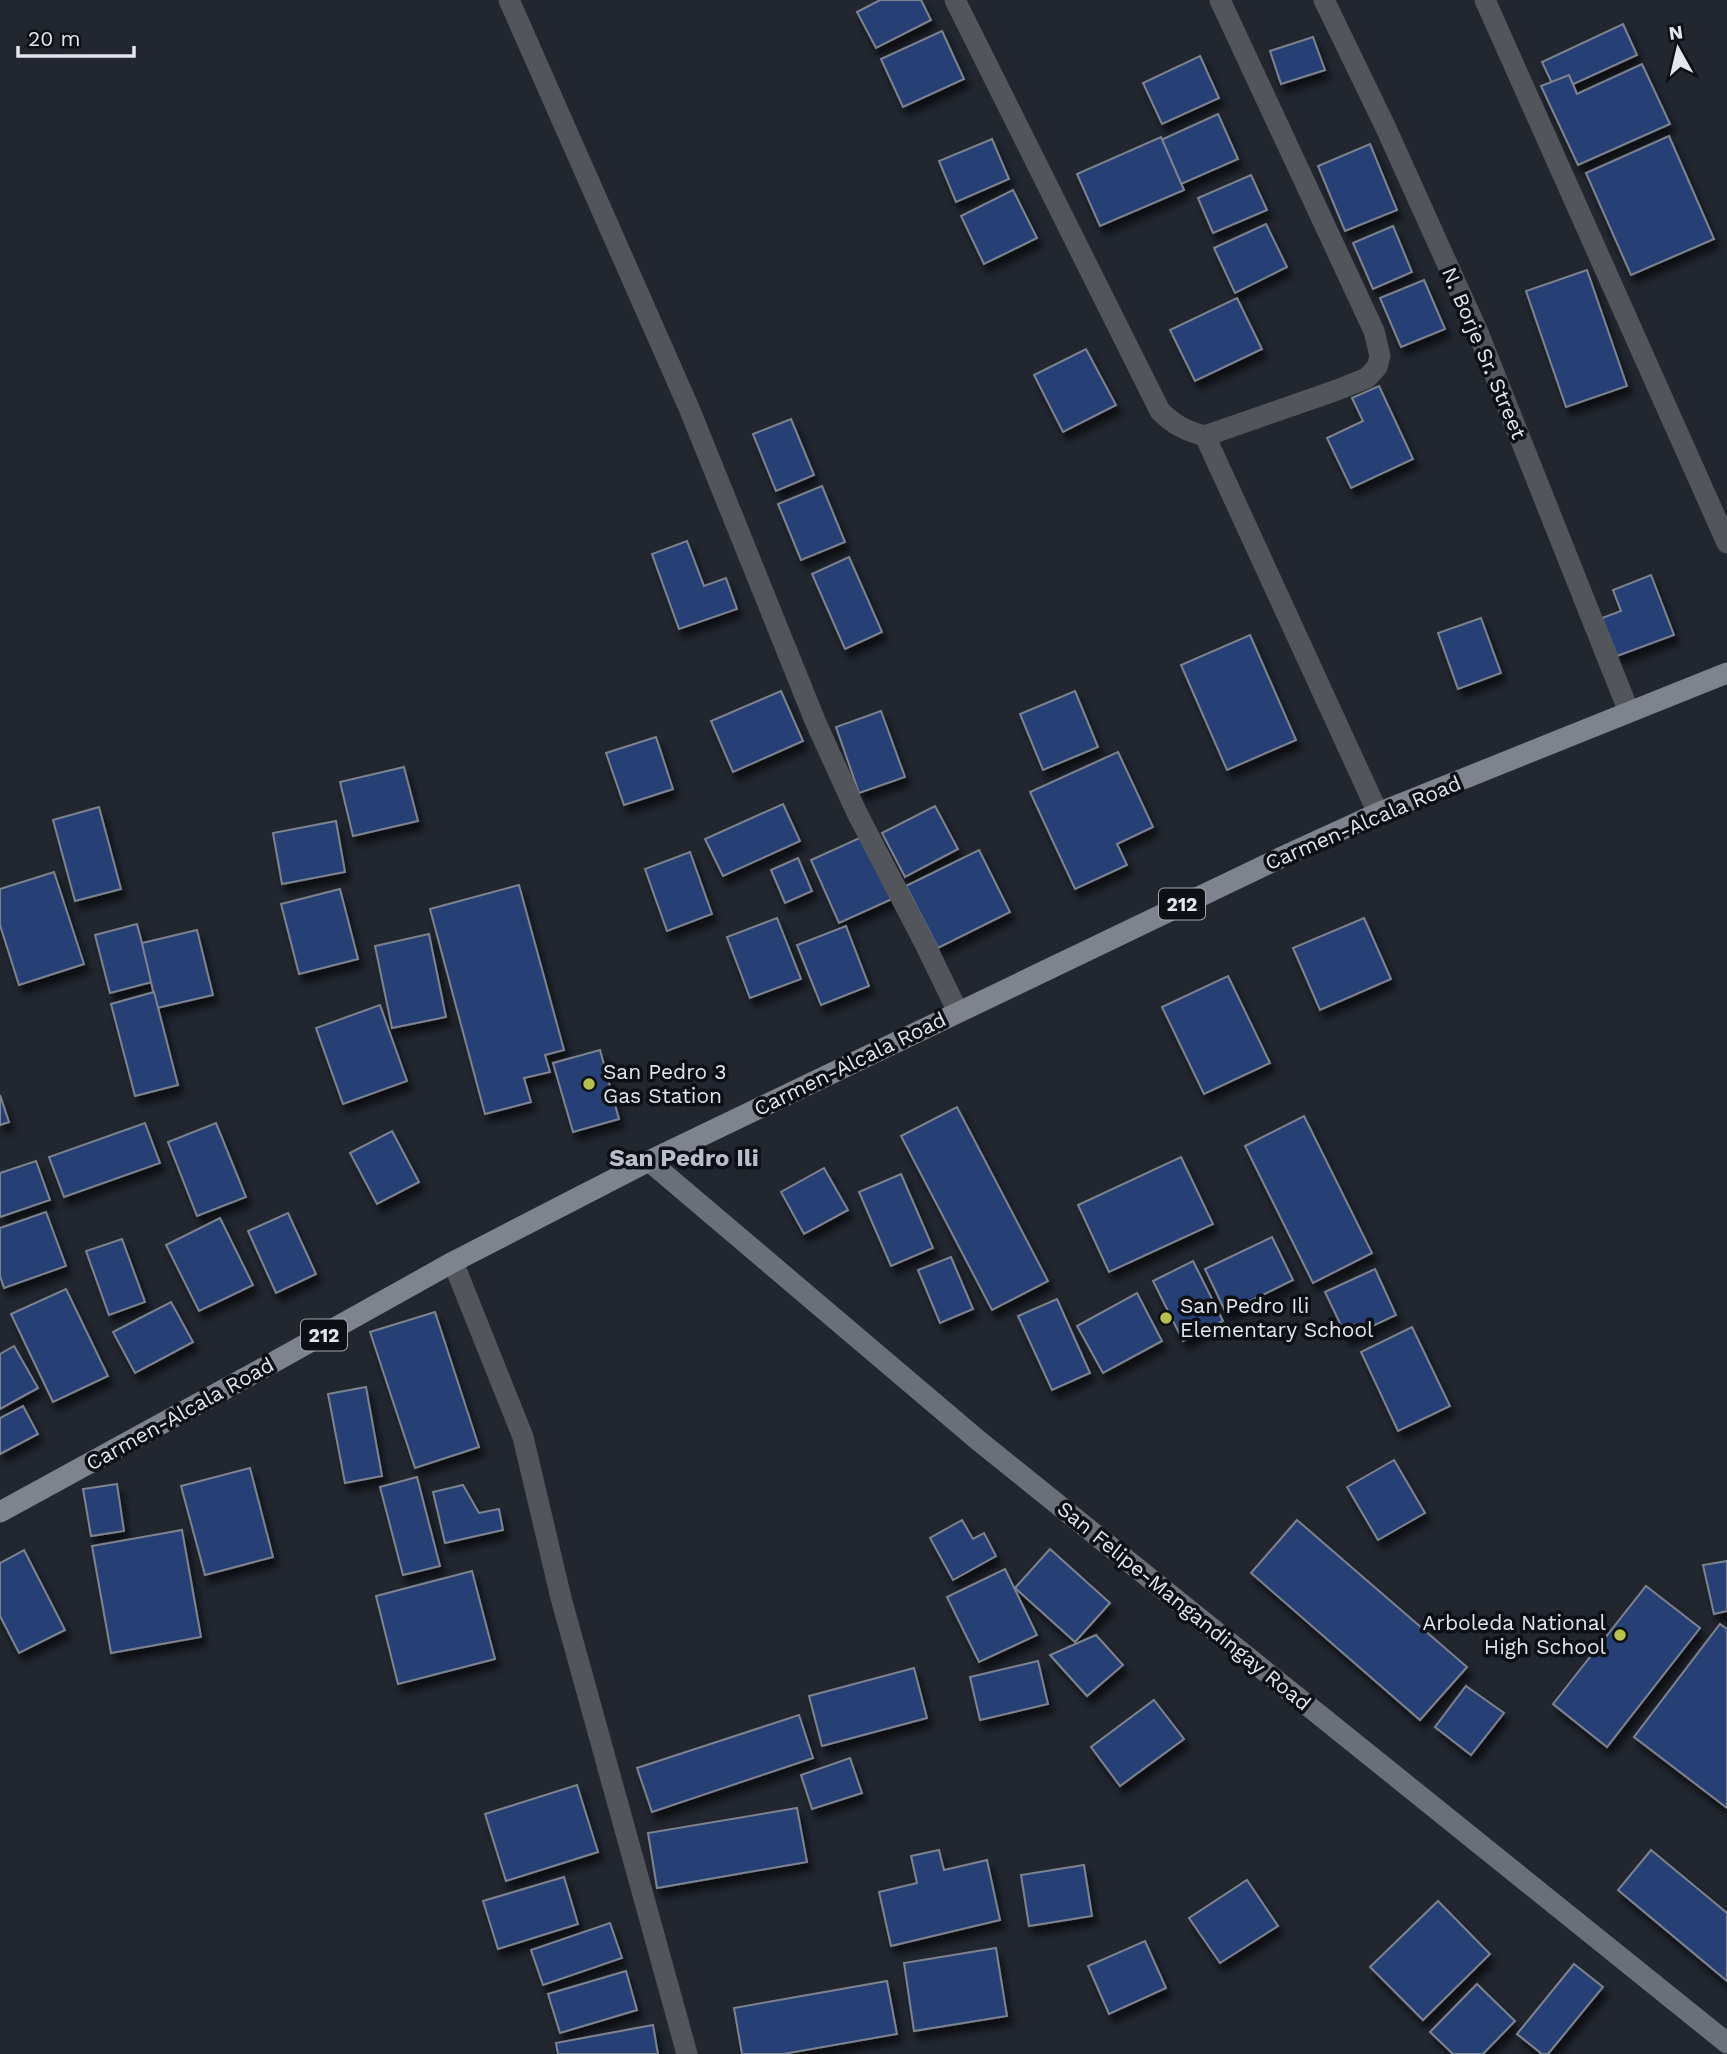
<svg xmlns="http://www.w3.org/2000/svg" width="1727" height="2054" viewBox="0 0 1727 2054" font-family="'Work Sans',sans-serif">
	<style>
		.building { fill: #274076; stroke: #7d838e; stroke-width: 2; filter: url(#shadow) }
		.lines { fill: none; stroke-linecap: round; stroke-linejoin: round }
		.street { stroke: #52555a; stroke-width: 21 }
		.secondary { stroke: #6b6f77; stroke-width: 21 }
		.primary { stroke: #7e838d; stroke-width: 21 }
		.poi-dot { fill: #b7c148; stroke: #0c0f13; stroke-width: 2.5 }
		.labels { text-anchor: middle; stroke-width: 7; stroke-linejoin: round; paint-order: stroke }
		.shield { fill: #0c0f13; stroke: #a2a6ac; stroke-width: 2 }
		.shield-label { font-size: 19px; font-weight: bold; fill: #e3e6ed }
		.street-label { font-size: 21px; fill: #e3e6ed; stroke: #0c0f13 }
		.poi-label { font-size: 21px; fill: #e3e6ed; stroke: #0c0f13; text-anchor: start }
		.quarter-label { font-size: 24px; font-weight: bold; fill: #b8becb; stroke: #0c0f13 }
	</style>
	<defs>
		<filter id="shadow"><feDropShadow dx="4.5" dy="8" stdDeviation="3.5" flood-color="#0009"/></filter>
	</defs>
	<rect width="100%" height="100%" fill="#21262f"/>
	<g class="building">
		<polygon points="880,0 921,0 931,20 876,48 857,12"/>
		<polygon points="1623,24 1637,55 1556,92 1542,62"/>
		<polygon points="942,31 964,79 903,107 881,59"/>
		<polygon points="1313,37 1325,70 1281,84 1270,51"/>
		<polygon points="1200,56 1219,98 1162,124 1143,83"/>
		<polygon points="1642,64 1670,124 1578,165 1541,86 1569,75 1577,94"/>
		<polygon points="1218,114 1238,159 1181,184 1161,140"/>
		<polygon points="1669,136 1714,239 1631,275 1586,173"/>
		<polygon points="1161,137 1184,190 1100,226 1077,174"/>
		<polygon points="992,139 1009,179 956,202 939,161"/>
		<polygon points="1370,144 1397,210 1345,231 1318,166"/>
		<polygon points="1251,175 1267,210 1213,233 1198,198"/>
		<polygon points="1013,190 1037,238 984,264 961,216"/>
		<polygon points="1266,224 1287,267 1235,293 1214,248"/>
		<polygon points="1393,226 1412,272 1373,289 1353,243"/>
		<polygon points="1587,270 1627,386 1566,407 1526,291"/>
		<polygon points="1424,280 1445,329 1401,347 1380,298"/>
		<polygon points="1237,298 1262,349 1195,381 1170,330"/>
		<polygon points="1086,349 1116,405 1063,432 1034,375"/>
		<polygon points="1379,386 1413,459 1351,488 1327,438 1363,421 1352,398"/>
		<polygon points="791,419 814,475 776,491 753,434"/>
		<polygon points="822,486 845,542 801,560 778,504"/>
		<polygon points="687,541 704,586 726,578 737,609 679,629 652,554"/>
		<polygon points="849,557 882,632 845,649 812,574"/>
		<polygon points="1651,575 1674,635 1617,656 1602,618 1621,611 1613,590"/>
		<polygon points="1481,618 1501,673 1458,689 1438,633"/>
		<polygon points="1250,635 1296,740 1227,770 1181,665"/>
		<polygon points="781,691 803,741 733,772 711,721"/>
		<polygon points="1075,691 1098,747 1043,770 1020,714"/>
		<polygon points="881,711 905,777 859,793 836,727"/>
		<polygon points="656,737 673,789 624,805 606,753"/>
		<polygon points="1118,752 1153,827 1117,844 1127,865 1075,889 1030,792"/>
		<polygon points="404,767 418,821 353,836 340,782"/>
		<polygon points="783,804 800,841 723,876 705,839"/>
		<polygon points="935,806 958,849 905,877 882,833"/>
		<polygon points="99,807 121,889 75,901 53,820"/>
		<polygon points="336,821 345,872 282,884 273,833"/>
		<polygon points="864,836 892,899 839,923 811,860"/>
		<polygon points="979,850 1010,912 938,948 906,886"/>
		<polygon points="690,852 712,914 667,931 645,869"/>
		<polygon points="798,858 812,891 785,903 771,870"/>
		<polygon points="54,872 84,964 19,985 0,925 0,889"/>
		<polygon points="519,885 564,1050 545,1055 550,1072 524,1078 531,1102 485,1114 430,909"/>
		<polygon points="340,889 358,959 299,974 281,904"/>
		<polygon points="777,918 801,979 750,998 727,937"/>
		<polygon points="1364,918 1391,979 1320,1010 1293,948"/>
		<polygon points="137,924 152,982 110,993 95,935"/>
		<polygon points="846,926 869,986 821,1005 797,945"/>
		<polygon points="197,930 213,995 157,1008 142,943"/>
		<polygon points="429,934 446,1017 392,1028 375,946"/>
		<polygon points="1228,976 1270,1063 1204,1094 1162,1007"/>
		<polygon points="154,992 178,1085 135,1096 111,1004"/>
		<polygon points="380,1005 407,1081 343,1104 316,1028"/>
		<polygon points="600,1050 619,1119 573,1132 553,1063"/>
		<polygon points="0,1095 9,1122 0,1125"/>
		<polygon points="957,1107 1048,1281 992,1310 901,1136"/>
		<polygon points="1304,1116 1372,1253 1313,1283 1245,1146"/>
		<polygon points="145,1123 160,1163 64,1197 49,1157"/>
		<polygon points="216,1123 246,1197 197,1216 168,1142"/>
		<polygon points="392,1131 419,1182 377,1204 350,1153"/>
		<polygon points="1181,1157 1213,1224 1109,1272 1078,1205"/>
		<polygon points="36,1161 50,1200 0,1217 0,1173"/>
		<polygon points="824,1168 848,1210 804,1234 781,1192"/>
		<polygon points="901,1174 933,1248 891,1266 859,1192"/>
		<polygon points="46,1212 66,1266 4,1288 0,1276 0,1228"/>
		<polygon points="288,1213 316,1274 276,1293 248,1231"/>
		<polygon points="220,1218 253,1285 199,1311 166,1245"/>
		<polygon points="1272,1237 1293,1280 1226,1313 1205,1269"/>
		<polygon points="122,1239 145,1302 109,1315 86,1251"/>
		<polygon points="951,1257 973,1309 940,1323 918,1270"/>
		<polygon points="1193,1261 1223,1321 1183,1341 1153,1281"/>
		<polygon points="1375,1269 1396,1315 1347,1338 1325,1292"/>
		<polygon points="66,1289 108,1376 53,1402 11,1314"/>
		<polygon points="1137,1293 1162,1341 1103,1373 1077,1326"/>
		<polygon points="1057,1299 1090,1373 1052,1390 1018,1316"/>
		<polygon points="171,1302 193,1342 135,1373 113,1332"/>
		<polygon points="435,1312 479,1447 415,1468 370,1332"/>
		<polygon points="1412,1327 1450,1406 1398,1431 1361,1352"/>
		<polygon points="14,1346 38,1388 0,1409 0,1354"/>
		<polygon points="366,1387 382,1476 345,1483 328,1394"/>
		<polygon points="23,1406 38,1434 0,1454 0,1418"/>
		<polygon points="1394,1460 1425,1513 1378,1540 1347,1487"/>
		<polygon points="250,1468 273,1557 205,1575 181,1486"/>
		<polygon points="417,1477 440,1566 403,1575 380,1487"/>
		<polygon points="117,1484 124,1531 91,1536 83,1489"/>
		<polygon points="463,1485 479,1513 499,1509 503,1530 445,1543 433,1492"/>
		<polygon points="962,1520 973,1539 984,1533 996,1556 953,1580 930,1538"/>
		<polygon points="1297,1520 1467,1667 1420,1720 1251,1573"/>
		<polygon points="182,1530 201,1637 111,1653 92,1546"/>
		<polygon points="1050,1549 1110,1603 1075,1642 1015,1588"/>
		<polygon points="24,1550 65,1630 19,1653 0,1616 0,1563"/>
		<polygon points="1727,1561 1727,1611 1714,1614 1703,1565"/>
		<polygon points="1005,1569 1037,1635 979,1662 947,1597"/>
		<polygon points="472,1571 495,1659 398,1684 376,1596"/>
		<polygon points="1646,1586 1700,1628 1607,1747 1553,1704"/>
		<polygon points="1720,1624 1727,1629 1727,1808 1634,1737"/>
		<polygon points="1096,1635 1123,1665 1087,1696 1050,1655"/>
		<polygon points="1038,1661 1048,1704 980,1720 970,1677"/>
		<polygon points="914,1668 927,1718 822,1746 809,1696"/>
		<polygon points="1466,1686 1504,1713 1471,1755 1435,1727"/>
		<polygon points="1154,1700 1184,1739 1120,1786 1091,1747"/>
		<polygon points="799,1715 813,1758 652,1812 637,1768"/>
		<polygon points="850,1758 862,1793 812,1809 801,1775"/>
		<polygon points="577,1785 598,1852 506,1881 485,1814"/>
		<polygon points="797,1808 807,1862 657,1888 648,1833"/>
		<polygon points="939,1850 944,1870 987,1860 1000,1920 891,1946 879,1892 917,1883 911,1856"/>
		<polygon points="1651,1850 1727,1913 1727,1981 1618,1890"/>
		<polygon points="1084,1865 1092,1916 1029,1926 1021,1875"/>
		<polygon points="564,1877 578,1924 498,1949 483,1901"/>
		<polygon points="1247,1880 1278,1926 1220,1963 1189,1918"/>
		<polygon points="1438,1901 1490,1954 1423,2020 1370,1967"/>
		<polygon points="610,1923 622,1958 543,1985 531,1950"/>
		<polygon points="1145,1941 1166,1988 1109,2014 1088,1966"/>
		<polygon points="996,1948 1007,2016 914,2031 904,1963"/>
		<polygon points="1574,1964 1603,1987 1548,2054 1542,2054 1517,2034"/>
		<polygon points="626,1971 637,2010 560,2033 548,1994"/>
		<polygon points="887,1981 897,2034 783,2054 742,2054 734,2008"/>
		<polygon points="1477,1984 1515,2021 1483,2054 1453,2054 1430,2032"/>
		<polygon points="653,2025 658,2054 558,2054 556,2043"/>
	</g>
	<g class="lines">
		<g class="street">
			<polyline points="509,0 689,408 816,723 857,813 925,944 958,1012"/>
			<path d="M955 0 1160 411C1174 425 1186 431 1205 436L1337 390 1367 378 1377 367 1380 356 1374 331 1220 0"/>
			<polyline points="1324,0 1385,126 1477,330 1629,712"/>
			<polyline points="1485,0 1727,543"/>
			<polyline points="1205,436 1378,813"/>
			<polyline points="453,1262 523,1437 561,1598 687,2054"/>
		</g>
		<polyline class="secondary" points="649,1161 979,1441 1727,2043"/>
		<polyline class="primary" points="0,1512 265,1367 453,1262 649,1161 1282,857 1378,813 1727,673"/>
	</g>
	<g class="poi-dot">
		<circle cx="589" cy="1084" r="7"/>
		<circle cx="1166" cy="1318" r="7"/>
		<circle cx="1620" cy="1635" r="7"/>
	</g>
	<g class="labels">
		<g class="shield">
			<rect x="1159" y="888.5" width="46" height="31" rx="5"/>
			<rect x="301" y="1319.5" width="46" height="31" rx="5"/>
		</g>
		<g class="shield-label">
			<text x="1182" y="911">212</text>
			<text x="324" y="1342">212</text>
		</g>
		<g class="street-label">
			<text transform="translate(1484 353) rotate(67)" y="7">N. Borje Sr. Street</text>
			<text transform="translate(1363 823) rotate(-23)" y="7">Carmen-Alcala Road</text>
			<text transform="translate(850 1064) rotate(-26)" y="7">Carmen-Alcala Road</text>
			<text transform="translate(180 1414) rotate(-29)" y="7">Carmen-Alcala Road</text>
			<text transform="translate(1184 1606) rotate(39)" y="7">San Felipe-Mangandingay Road</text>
		</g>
		<g class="poi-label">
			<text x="603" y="1079">San Pedro 3<tspan x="603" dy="24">Gas Station</tspan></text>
			<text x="1180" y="1313">San Pedro Ili<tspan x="1180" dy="24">Elementary School</tspan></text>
			<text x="1606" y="1630" text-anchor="end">Arboleda National<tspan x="1606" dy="24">High School</tspan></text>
		</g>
		<g class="quarter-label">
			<text x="684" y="1166">San Pedro Ili</text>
		</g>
	</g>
	<g transform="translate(1678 49) rotate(352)" stroke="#0c0f13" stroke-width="5" paint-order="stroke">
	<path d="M0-5L12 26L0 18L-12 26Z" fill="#e3e6ed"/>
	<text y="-10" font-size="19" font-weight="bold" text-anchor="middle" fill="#e3e6ed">N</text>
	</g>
	<path d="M18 46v10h116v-10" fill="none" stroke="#e3e6ed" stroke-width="3.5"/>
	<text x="28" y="46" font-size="21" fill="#e3e6ed" stroke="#0c0f13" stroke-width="5" paint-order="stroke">20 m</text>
</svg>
